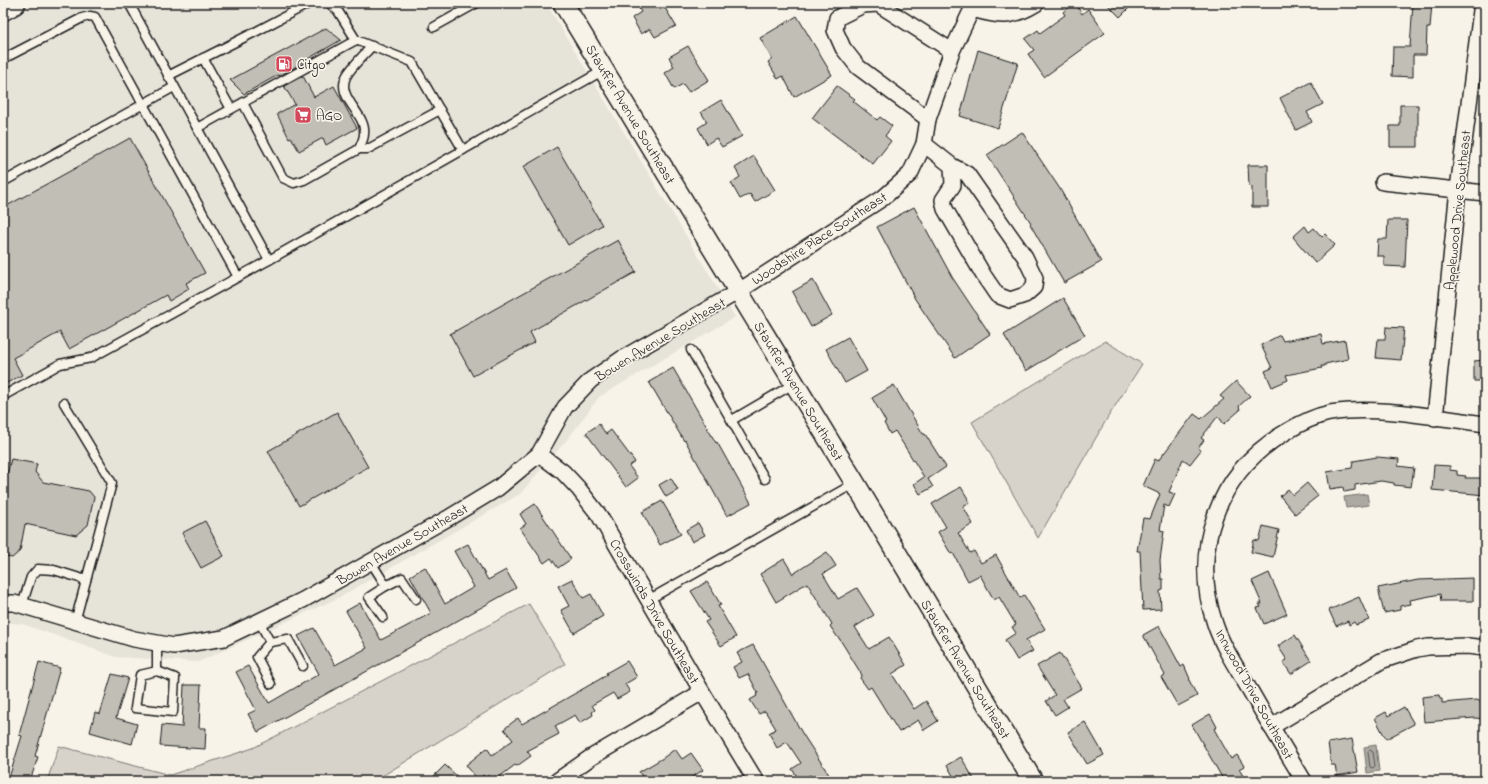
<svg xmlns="http://www.w3.org/2000/svg" width="1488" height="784" viewBox="0 0 1488 784" font-family="'Indie Flower',sans-serif">
	<style>
		.built { fill: #e6e3d9 }
		.green { fill: #d7d3cb; stroke: #7a7874 }
		.water { fill: #aca9a2; stroke: #72716c }
		.lines { fill: none; stroke-linecap: round; stroke-linejoin: round }
		.shore { stroke: #565452; stroke-width: 1 }
		.building { fill: #c0beb5; stroke: #1c1c1c }
		.service-casing { stroke: #1c1c1c; stroke-width: 11 }
		.minor-casing { stroke: #1c1c1c; stroke-width: 18 }
		.tertiary-casing { stroke: #1c1c1c; stroke-width: 22 }
		.primary-casing { stroke: #1c1c1c; stroke-width: 25 }
		.service { stroke: #f7f3e8; stroke-width: 8 }
		.minor { stroke: #f7f3e8; stroke-width: 15 }
		.tertiary { stroke: #f7f3e8; stroke-width: 19 }
		.primary { stroke: #f7f3e8; stroke-width: 22 }
		.labels { text-anchor: middle; stroke-width: 3.5; stroke-linejoin: round; paint-order: stroke }
		.poi-label { font-size: 14px; fill: #1c1c1c; stroke: #f7f3e8; text-anchor: start }
		.street-label { font-size: 14px; fill: #1c1c1c; stroke: #f7f3e8 }
	</style>
	<rect width="100%" height="100%" fill="#f7f3e8"/>
	<filter id="ink" filterUnits="userSpaceOnUse"><feTurbulence type="fractalNoise" baseFrequency=".025" numOctaves="2"/><feDisplacementMap in="SourceGraphic" scale="8" xChannelSelector="R" yChannelSelector="G"/><feConvolveMatrix kernelMatrix="1 2 1 2 8 2 1 2 1" color-interpolation-filters="sRGB"/></filter>
	<g filter="url(#ink)">
		<g class="built">
			<polygon points="29,3 546,3 735,317 599,397 570,436 520,494 338,598 198,662 116,657 23,624 3,622 3,18"/>
			<polygon points="572,3 592,3 578,13"/>
		</g>
		<g class="green">
			<polygon points="1105,341 1142,364 1108,417 1038,538 972,422"/>
			<polygon points="529,604 565,664 374,781 47,781 59,746 170,775 253,748"/>
		</g>
		<g class="water">
			<polygon points="1367,494 1369,505 1346,508 1344,497"/>
			<polygon points="1376,745 1379,771 1367,773 1364,747"/>
		</g>
		<g class="lines">
			<polygon class="shore" points="1370,750 1373,752 1375,766 1373,768 1370,767 1368,752"/>
		</g>
		<g class="building">
			<polygon points="636,3 662,3 676,26 655,37 650,29 641,34 632,18 641,12"/>
			<polygon points="1075,3 1082,14 1088,9 1105,33 1044,77 1028,54 1034,50 1025,39 1038,30 1040,33 1065,15 1063,12"/>
			<polygon points="1106,3 1134,3 1120,17"/>
			<polygon points="1413,3 1432,3 1430,28 1427,28 1426,55 1413,55 1413,77 1392,76 1393,47 1410,47"/>
			<polygon points="797,16 832,75 794,97 783,76 778,79 768,62 772,59 760,38"/>
			<polygon points="326,28 341,40 297,65 297,66 279,76 278,75 244,94 230,80"/>
			<polygon points="688,46 709,80 689,92 683,84 674,89 665,73 674,67 669,57"/>
			<polygon points="978,50 1018,63 998,128 960,116"/>
			<polygon points="303,76 314,97 334,86 357,128 326,145 323,138 299,151 291,137 289,138 277,114 295,104 284,86"/>
			<polygon points="1311,82 1323,104 1307,112 1312,122 1296,130 1280,98"/>
			<polygon points="837,86 855,99 853,101 877,120 880,117 892,126 885,136 891,141 873,164 812,118"/>
			<polygon points="721,100 742,136 722,147 716,138 707,144 698,128 707,122 701,112"/>
			<polygon points="1400,105 1418,105 1418,147 1390,147 1390,126 1400,126"/>
			<polygon points="1022,132 1060,189 1101,262 1064,283 1030,224 1031,223 987,155"/>
			<polygon points="130,138 205,273 186,283 189,289 169,301 166,295 69,349 60,332 13,358 22,375 3,385 3,208"/>
			<polygon points="557,147 602,225 568,245 523,167"/>
			<polygon points="754,156 775,190 755,202 750,194 740,199 731,183 740,177 735,168"/>
			<polygon points="1248,165 1268,165 1268,207 1252,207 1252,187 1249,186"/>
			<polygon points="914,207 952,277 990,334 955,358 915,299 877,227"/>
			<polygon points="1388,220 1407,220 1405,267 1384,266 1384,256 1377,256 1378,239 1387,239"/>
			<polygon points="1305,226 1309,232 1314,228 1322,237 1325,234 1335,245 1315,263 1293,237"/>
			<polygon points="618,240 636,272 530,332 535,342 473,376 450,334"/>
			<polygon points="813,280 832,315 811,327 792,292"/>
			<polygon points="1063,298 1085,335 1026,371 1004,335"/>
			<polygon points="1386,327 1404,328 1401,360 1376,358 1378,339 1385,339"/>
			<polygon points="1321,334 1323,344 1345,340 1348,359 1325,364 1325,366 1321,366 1322,368 1286,375 1288,380 1272,387 1265,371 1272,368 1261,345 1280,335 1283,341"/>
			<polygon points="848,337 867,371 845,383 826,349"/>
			<polygon points="1485,360 1485,381 1474,381 1474,361"/>
			<polygon points="673,368 716,443 717,442 751,503 727,516 685,440 684,441 649,382"/>
			<polygon points="1236,381 1250,396 1239,406 1240,410 1224,424 1218,416 1201,438 1204,440 1198,448 1201,450 1190,464 1183,459 1169,492 1175,494 1169,507 1164,505 1160,530 1164,531 1160,560 1161,579 1163,579 1163,590 1160,591 1161,609 1143,610 1140,551 1137,551 1143,518 1150,519 1160,494 1143,486 1155,459 1158,461 1194,414 1201,419 1224,399 1220,396"/>
			<polygon points="894,385 923,434 925,434 946,467 928,479 933,487 920,494 914,484 924,477 895,431 890,434 884,423 886,422 872,398"/>
			<polygon points="337,412 368,467 299,506 268,451"/>
			<polygon points="599,424 606,434 611,430 635,462 629,466 638,478 626,487 586,433"/>
			<polygon points="1377,457 1399,459 1398,466 1414,468 1411,487 1394,485 1394,483 1381,481 1355,485 1355,490 1344,492 1343,487 1330,489 1327,472 1352,468 1353,461"/>
			<polygon points="11,459 37,464 35,472 43,482 89,491 94,497 88,525 76,535 25,524 20,551 12,558 3,556 3,473 7,474"/>
			<polygon points="1434,465 1450,466 1450,470 1457,471 1457,475 1466,476 1465,478 1485,478 1485,495 1432,490"/>
			<polygon points="671,478 678,490 666,497 659,485"/>
			<polygon points="1307,483 1318,496 1295,514 1280,496 1288,489 1293,495"/>
			<polygon points="961,487 970,502 963,506 973,524 958,533 970,553 974,551 981,563 996,555 1020,598 1024,595 1045,629 1026,640 1033,651 1017,660 1005,640 1016,633 1012,627 1016,625 999,597 994,600 980,575 968,581 953,553 951,554 938,532 946,527 932,504"/>
			<polygon points="662,501 681,534 660,545 642,512"/>
			<polygon points="535,504 571,559 558,568 551,558 544,563 520,528 526,524 520,514"/>
			<polygon points="205,521 224,556 201,568 182,533"/>
			<polygon points="698,523 705,535 692,542 686,530"/>
			<polygon points="1263,526 1279,530 1273,557 1251,552 1254,540 1259,541"/>
			<polygon points="468,544 488,580 506,570 516,588 258,732 248,714 256,710 236,672 248,666 269,703 319,674 298,636 314,628 335,665 367,648 346,611 360,603 381,640 411,624 431,613 410,576 425,567 445,604 474,587 454,551"/>
			<polygon points="827,552 836,566 823,574 838,599 857,588 874,615 855,627 869,649 889,637 906,665 892,674 914,709 926,701 938,721 924,730 918,720 899,732 871,687 868,689 860,678 862,675 839,638 838,638 830,626 832,624 807,583 776,602 760,574 784,559 793,574"/>
			<polygon points="1269,573 1287,614 1264,624 1257,608 1261,607 1259,604 1262,604 1252,581"/>
			<polygon points="1473,578 1473,601 1441,601 1440,594 1410,600 1411,604 1400,606 1400,610 1384,613 1378,588 1418,580"/>
			<polygon points="572,579 583,598 591,594 603,616 574,633 561,610 569,606 558,586"/>
			<polygon points="707,582 721,605 718,606 736,637 721,646 705,622 709,620 691,591"/>
			<polygon points="1359,597 1369,620 1356,625 1354,622 1349,625 1348,621 1336,626 1329,610"/>
			<polygon points="1159,626 1181,667 1184,665 1190,679 1189,680 1197,696 1178,706 1161,677 1165,675 1143,635"/>
			<polygon points="1295,635 1311,661 1291,674 1283,662 1287,660 1278,646"/>
			<polygon points="753,645 802,733 833,781 814,781 810,775 800,781 792,769 801,763 787,742 777,748 769,733 776,729 765,711 759,714 750,700 757,696 756,694 758,693 748,674 739,678 733,667 742,662 737,653"/>
			<polygon points="1060,653 1082,688 1063,699 1068,707 1055,715 1046,701 1055,695 1037,666"/>
			<polygon points="627,661 637,677 625,684 630,692 617,699 613,693 592,705 595,710 592,712 593,715 580,723 575,715 555,726 559,734 527,751 531,756 517,766 515,765 494,781 489,775 485,778 483,775 478,780 466,765 487,748 492,755 513,740 504,729 518,718 522,724 607,675 606,673"/>
			<polygon points="39,662 60,668 35,756 38,757 30,781 8,781 22,736 19,735"/>
			<polygon points="112,674 128,678 116,718 137,724 132,744 90,732 95,712 100,714"/>
			<polygon points="184,685 201,685 199,728 206,728 205,749 160,746 162,725 182,727"/>
			<polygon points="1439,695 1440,699 1442,699 1442,703 1476,700 1485,702 1485,719 1475,718 1424,722 1422,697"/>
			<polygon points="1404,707 1414,724 1386,739 1375,718 1386,712 1388,716"/>
			<polygon points="1210,714 1217,727 1214,729 1231,759 1237,755 1244,766 1239,769 1246,781 1224,781 1192,725"/>
			<polygon points="1085,722 1104,755 1087,764 1068,732"/>
			<polygon points="1352,739 1358,772 1337,776 1335,765 1331,765 1328,743"/>
			<polygon points="675,749 682,759 691,753 703,770 686,781 645,781 639,772 663,758"/>
			<polygon points="961,757 975,781 956,781 947,765"/>
			<polygon points="445,765 462,781 429,781"/>
		</g>
		<g class="lines">
			<g class="service-casing">
				<g id="service">
					<polyline points="129,3 269,260"/>
					<polyline points="329,3 338,11 356,40 412,62 463,150"/>
					<polyline points="434,27 477,3"/>
					<polyline points="203,58 231,109"/>
					<polyline points="3,59 82,18 90,16 95,17 238,277"/>
					<polyline points="168,76 257,31 310,3"/>
					<polyline points="243,103 283,178 294,183 304,180 359,149 368,149 440,110"/>
					<polyline points="197,128 356,40"/>
					<path d="M359 149C361 144 364 139 364 134 367 114 336 98 346 77 351 67 364 55 372 46"/>
					<polyline points="3,182 174,87"/>
					<polyline points="691,350 765,479"/>
					<polyline points="3,396 60,364 91,358 269,260 604,70"/>
					<polyline points="64,403 112,483 75,622"/>
					<polyline points="732,420 795,383"/>
					<polyline points="371,562 386,586 369,597 383,617"/>
					<polyline points="386,586 402,578 416,599"/>
					<polyline points="648,600 855,483"/>
					<polyline points="22,605 31,577 38,569 54,570 86,580"/>
					<polyline points="259,621 270,642 257,657 271,684"/>
					<polyline points="270,642 288,639 303,666"/>
					<polyline points="157,643 157,671 140,675 135,708 173,712 175,678 157,671"/>
				</g>
			</g>
			<g class="minor-casing">
				<g id="minor">
					<path d="M975 3 972 9C1001 17 1011 19 1037 3"/>
					<polyline points="928,119 858,67 843,48 835,30 837,18 863,5 878,4 952,51"/>
					<polyline points="924,144 952,166 967,174 1025,257 1035,278 1034,287 1025,295 1010,300 997,295 984,276 945,209 943,200 953,185 952,166"/>
					<polyline points="1383,182 1485,193"/>
					<polyline points="1435,418 1458,189 1482,3"/>
					<polyline points="539,454 563,472 578,488 599,515 701,690 756,781"/>
					<polyline points="3,603 14,603 134,639 174,646 224,638 303,600 450,517 498,488 539,454 565,407 591,380 623,358 739,291 883,198 910,174 924,144 928,119 952,51 972,9"/>
					<polyline points="1271,727 1381,661 1417,649 1428,647 1468,646 1485,648"/>
					<polyline points="557,781 590,758 702,692"/>
					<path d="M1304 781C1286 751 1268 722 1251 692 1238 670 1223 648 1215 624 1190 550 1217 472 1286 432 1299 424 1315 416 1330 413 1379 405 1436 418 1485 424"/>
				</g>
			</g>
			<g class="tertiary-casing">
				<polyline id="tertiary" points="563,3 855,483 1033,781"/>
			</g>
			<g class="primary-casing">
				<polyline id="primary" points="3,9 14,3"/>
			</g>
			<use href="#service" class="service"/>
			<use href="#minor" class="minor"/>
			<use href="#tertiary" class="tertiary"/>
			<use href="#primary" class="primary"/>
		</g>
	</g>
	<defs>
		<g id="fuel-square" transform="scale(0.9)"><rect x="-9" y="-9" width="18" height="18" rx="4" fill="#d1495b" stroke="#f7f3e8"/><path d="M-5.5-6h7V0h2V4h1.3V-2.5L3-4.5l.8-.8L6-3V5H2.5V1h-1V6h-7ZM-4.2-4.7v3.2H.2V-4.7Z" fill="#fff"/></g>
		<g id="supermarket-square" transform="scale(0.9)"><rect x="-9" y="-9" width="18" height="18" rx="4" fill="#d1495b" stroke="#f7f3e8"/><path d="M-6-5.5h2.5l.6 2H6L4.5 2H-2.5L-4.4-4H-6ZM-1.5 3.2a1.3 1.3 0 1 0 .1 0ZM3 3.2a1.3 1.3 0 1 0 .1 0Z" fill="#fff"/></g>
	</defs>
	<g fill-rule="evenodd">
		<use href="#fuel-square" x="284" y="64"/>
		<use href="#supermarket-square" x="303" y="115"/>
	</g>
	<g class="labels">
		<g class="poi-label">
			<text x="297" y="69">Citgo</text>
			<text x="316" y="120">AGO</text>
		</g>
		<g class="street-label">
			<text transform="translate(631 114) rotate(59)" y="5">Stauffer Avenue Southeast</text>
			<text transform="translate(1457 210) rotate(-84)" y="5">Applewood Drive Southeast</text>
			<text transform="translate(819 238) rotate(-33)" y="5">Woodshire Place Southeast</text>
			<text transform="translate(660 339) rotate(-31)" y="5">Bowen Avenue Southeast</text>
			<text transform="translate(799 391) rotate(59)" y="5">Stauffer Avenue Southeast</text>
			<text transform="translate(402 544) rotate(-30)" y="5">Bowen Avenue Southeast</text>
			<text transform="translate(655 611) rotate(60)" y="5">Crosswinds Drive Southeast</text>
			<text transform="translate(966 669) rotate(59)" y="5">Stauffer Avenue Southeast</text>
			<text transform="translate(1255 694) rotate(61)" y="5">Innwood Drive Southeast</text>
		</g>
	</g>
	<rect width="1488" height="784" fill="none" stroke="#f7f3e8" stroke-width="16"/>
	<rect x="8" y="8" width="1472" height="768" fill="none" stroke="#1c1c1c" stroke-width="1.5" filter="url(#ink)"/>
</svg>
